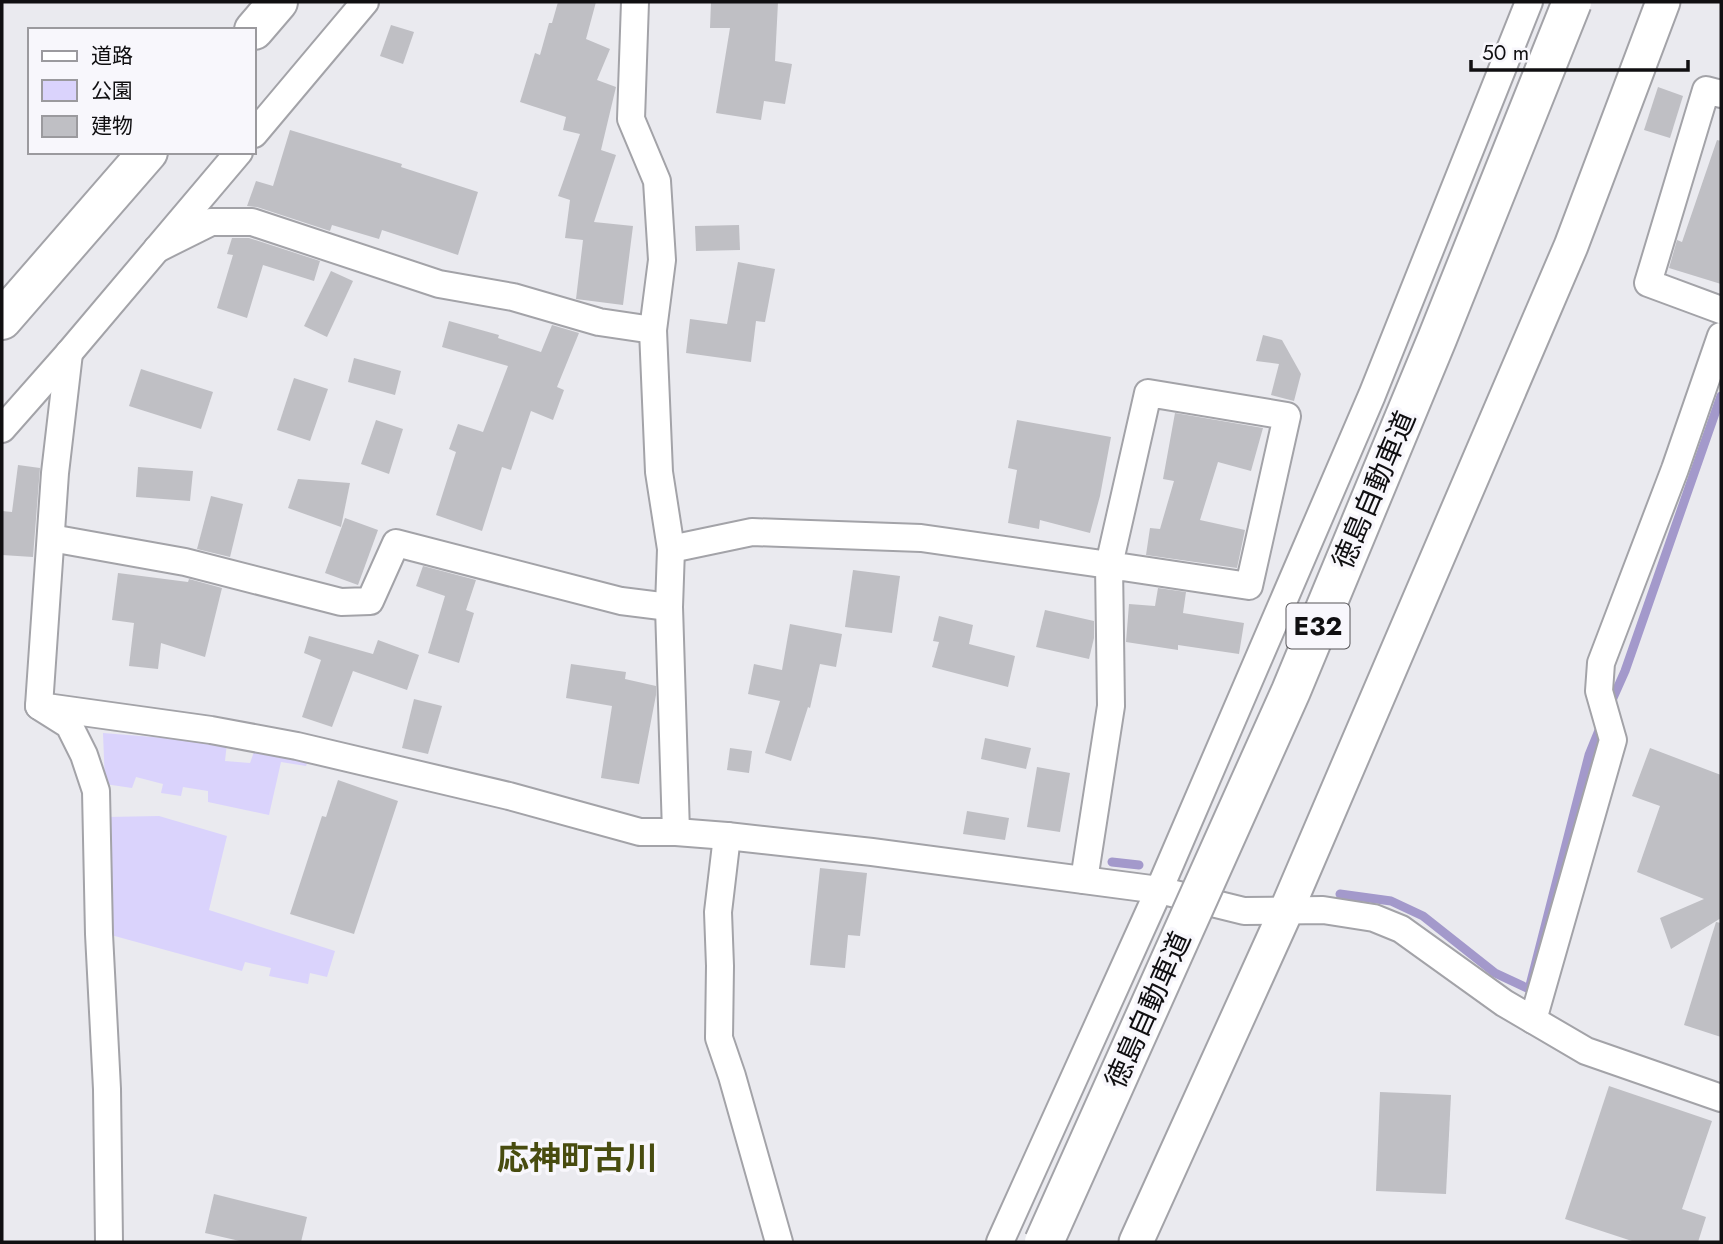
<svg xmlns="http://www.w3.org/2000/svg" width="1723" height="1244" viewBox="0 0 1723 1244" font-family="Jost,'Noto Sans JP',sans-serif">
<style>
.green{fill:#dad3fc}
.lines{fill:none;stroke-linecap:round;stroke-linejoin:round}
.stream{stroke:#a399cb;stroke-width:9}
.building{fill:#bfbfc4}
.minor-casing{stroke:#a3a3a8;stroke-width:30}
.tertiary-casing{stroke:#a3a3a8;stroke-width:37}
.secondary-casing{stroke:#a3a3a8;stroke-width:42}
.minor{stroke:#fff;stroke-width:26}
.tertiary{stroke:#fff;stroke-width:33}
.secondary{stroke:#fff;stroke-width:38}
.motorway-bridge-casing{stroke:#a3a3a8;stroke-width:42;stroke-linecap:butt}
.motorway-bridge{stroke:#fff;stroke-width:38}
.labels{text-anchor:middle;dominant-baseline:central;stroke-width:7;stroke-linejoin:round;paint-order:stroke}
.shield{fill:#f8f7fc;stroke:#565558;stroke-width:2}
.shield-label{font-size:26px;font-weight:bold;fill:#100f11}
.street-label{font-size:28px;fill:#100f11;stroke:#f8f7fc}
.quarter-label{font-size:32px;font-weight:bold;fill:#484c0f;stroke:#f8f7fc}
</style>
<rect width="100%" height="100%" fill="#eaeaef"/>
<g class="green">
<polygon points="103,733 227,743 225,761 250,763 255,749 309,758 306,766 281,762 269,815 208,802 208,791 183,787 181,796 161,793 163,784 136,777 132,788 105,784"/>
<polygon points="159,816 227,836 209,910 335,951 327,977 310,973 308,984 269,976 271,968 245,962 242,971 111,935 107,817"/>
</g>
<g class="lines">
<g class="stream">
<polyline points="1609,707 1625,671 1721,396"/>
<polyline points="1112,862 1139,865"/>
<polyline points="1340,894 1391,901 1423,916 1495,973 1529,989 1589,755 1602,723"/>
</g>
</g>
<g class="building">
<polygon points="558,2 596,2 586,39 610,49 597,80 616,87 601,150 616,155 594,222 633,226 623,305 576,299 583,240 565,238 570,200 558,196 580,134 563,130 566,117 520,102 535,53 540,55 549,23 552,23"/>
<polygon points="711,2 778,2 775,61 792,64 785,104 764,101 761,120 716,113 730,28 710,28"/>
<polygon points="391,25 414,32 403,64 380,56"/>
<polygon points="1658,87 1683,96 1670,138 1644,130"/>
<polygon points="290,130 402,164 401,167 478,192 458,255 382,230 379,239 332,225 330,231 257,207 247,206 256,181 273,186"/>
<polygon points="1717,140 1721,141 1721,284 1669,268 1677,240 1682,242"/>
<polygon points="739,225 740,250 696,251 695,226"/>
<polygon points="232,238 249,238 320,261 314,281 263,265 247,318 217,308 233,255 227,254"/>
<polygon points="738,262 775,269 765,322 756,321 751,362 686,353 690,319 727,324"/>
<polygon points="331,271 353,281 327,337 304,326"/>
<polygon points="449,321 499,335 498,338 541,352 552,325 579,333 557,387 564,390 553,420 531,411 511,470 502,467 482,531 436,515 456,452 449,449 458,424 483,432 508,366 442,347"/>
<polygon points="1263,335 1282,340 1301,374 1294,401 1271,395 1279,364 1256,361"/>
<polygon points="354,358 401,371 395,395 348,382"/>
<polygon points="141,369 213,392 201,429 129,406"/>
<polygon points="294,378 328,389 310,441 277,430"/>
<polygon points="1175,413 1263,428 1251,471 1218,462 1200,520 1245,530 1237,568 1146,555 1150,528 1160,529 1174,481 1163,479"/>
<polygon points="376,420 403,429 389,474 361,464"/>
<polygon points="1017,420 1111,437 1100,496 1090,533 1040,520 1039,529 1008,523 1017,470 1008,468"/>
<polygon points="18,465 40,468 33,557 2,555 2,511 12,512"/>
<polygon points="138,467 193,471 190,501 136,497"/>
<polygon points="298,479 350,483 341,527 288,508"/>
<polygon points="211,496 243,504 230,557 197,549"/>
<polygon points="345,518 378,530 358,585 325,573"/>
<polygon points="423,566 476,580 466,610 474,613 459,663 428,653 445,596 416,586"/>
<polygon points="853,570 900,576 892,633 845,627"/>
<polygon points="118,573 188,582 189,579 222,588 205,657 161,643 158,669 129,666 134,623 112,620"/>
<polygon points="1158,588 1186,592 1183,613 1244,623 1239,654 1178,645 1178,650 1126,642 1129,604 1155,606"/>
<polygon points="1045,610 1094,621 1094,638 1089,659 1036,647"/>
<polygon points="939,616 973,625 969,644 1015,656 1008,687 932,667 939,642 933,641"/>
<polygon points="790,624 842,634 836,667 820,664 810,708 808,707 791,761 765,753 780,701 748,694 754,664 782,670"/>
<polygon points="309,636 373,654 378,640 419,655 407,690 353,671 332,727 302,717 321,660 304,653"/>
<polygon points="571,664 626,672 625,679 656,686 656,695 639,784 601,778 612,706 566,698"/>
<polygon points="414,699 442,706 428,754 402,748"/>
<polygon points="985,738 1031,748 1026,769 981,759"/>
<polygon points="730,748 752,751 749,773 727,770"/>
<polygon points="1650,748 1721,775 1721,918 1671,949 1660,918 1704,899 1637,872 1660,806 1632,796"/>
<polygon points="1037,767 1070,773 1060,832 1027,827"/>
<polygon points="338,780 398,801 354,934 290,914 322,816 326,817"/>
<polygon points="967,811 1009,818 1005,840 963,834"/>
<polygon points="820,868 867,873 860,936 848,935 845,968 810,965"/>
<polygon points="1716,922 1721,923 1721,1037 1684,1025"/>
<polygon points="1609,1086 1712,1121 1682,1209 1706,1217 1698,1242 1635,1242 1565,1219"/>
<polygon points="1380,1092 1451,1095 1446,1194 1376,1191"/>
<polygon points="214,1194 307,1217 301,1242 244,1242 205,1233"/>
</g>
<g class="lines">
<defs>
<g id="minor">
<polyline points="635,2 631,119 657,181 662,260 653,330 659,472 671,549 669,607 676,832"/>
<polyline points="1721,94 1706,90 1648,283 1721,310"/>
<polyline points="254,134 365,2"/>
<polyline points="157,249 211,222 252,222 439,284 513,297 599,322 653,330"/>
<polyline points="2,429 69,353 239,152"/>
<polyline points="51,538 185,562 341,602 370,601 396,543 621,601 669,607"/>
<polyline points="671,549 752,532 921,538 1109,565 1148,393 1287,416 1249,586 1109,565 1111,706 1084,880"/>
<polyline points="39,706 211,730 297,746 509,796 640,832 676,832 727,836 872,852 1159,890 1244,911 1323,910 1374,918 1401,929 1504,1003 1586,1051 1721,1098"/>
<polyline points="39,706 55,473 69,353"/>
<polyline points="42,708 69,725 84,755 96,791 99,934 107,1089 109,1242"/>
<polyline points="727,836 718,912 720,966 719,1038 732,1076 779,1242"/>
<polyline points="1533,1020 1613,740 1599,691 1601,663 1675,469 1721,336"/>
<polyline points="1000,1242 1159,890 1372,395 1529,2"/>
</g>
<polyline id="tertiary" points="1136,1242 1286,911 1571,246 1663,2"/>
<g id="secondary">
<polyline points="254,30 278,2"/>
<polyline points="2,320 148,152"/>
</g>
</defs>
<use href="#minor" class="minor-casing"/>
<use href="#tertiary" class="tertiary-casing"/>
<use href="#secondary" class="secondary-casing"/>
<use href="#minor" class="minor"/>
<use href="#tertiary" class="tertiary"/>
<use href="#secondary" class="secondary"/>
<defs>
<polyline id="motorway-bridge" points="1044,1242 1291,691 1437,339 1572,2"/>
</defs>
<use href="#motorway-bridge" class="motorway-bridge-casing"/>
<use href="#motorway-bridge" class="motorway-bridge"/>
</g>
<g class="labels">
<rect class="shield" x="1286.5" y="603.5" width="63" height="45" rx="5"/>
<g class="shield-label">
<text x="1318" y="626">E32</text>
</g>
<g class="street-label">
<text transform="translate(1374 490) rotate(-67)">徳島自動車道</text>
<text transform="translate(1148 1010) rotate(-66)">徳島自動車道</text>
</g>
<g class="quarter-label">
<text x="577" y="1158">応神町古川</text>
</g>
</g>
<rect width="1723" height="1244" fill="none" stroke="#100f11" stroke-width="7"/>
<rect x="28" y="28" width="228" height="126" fill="#f8f7fc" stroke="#9b9a9e" stroke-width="2"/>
<rect x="42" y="51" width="35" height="10" fill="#ffffff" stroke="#9b9a9e" stroke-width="2"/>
<text x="91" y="63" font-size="21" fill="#100f11">道路</text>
<rect x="42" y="80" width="35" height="21" fill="#dad3fc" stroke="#9b9a9e" stroke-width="2"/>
<text x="91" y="98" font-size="21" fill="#100f11">公園</text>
<rect x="42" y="116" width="35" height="21" fill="#bfbfc4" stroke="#9b9a9e" stroke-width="2"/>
<text x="91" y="133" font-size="21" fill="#100f11">建物</text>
<path d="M1471 60v10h217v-10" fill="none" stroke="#100f11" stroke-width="3.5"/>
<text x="1482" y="60" font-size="21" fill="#100f11" stroke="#f8f7fc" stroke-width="5" paint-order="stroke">50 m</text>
</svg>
